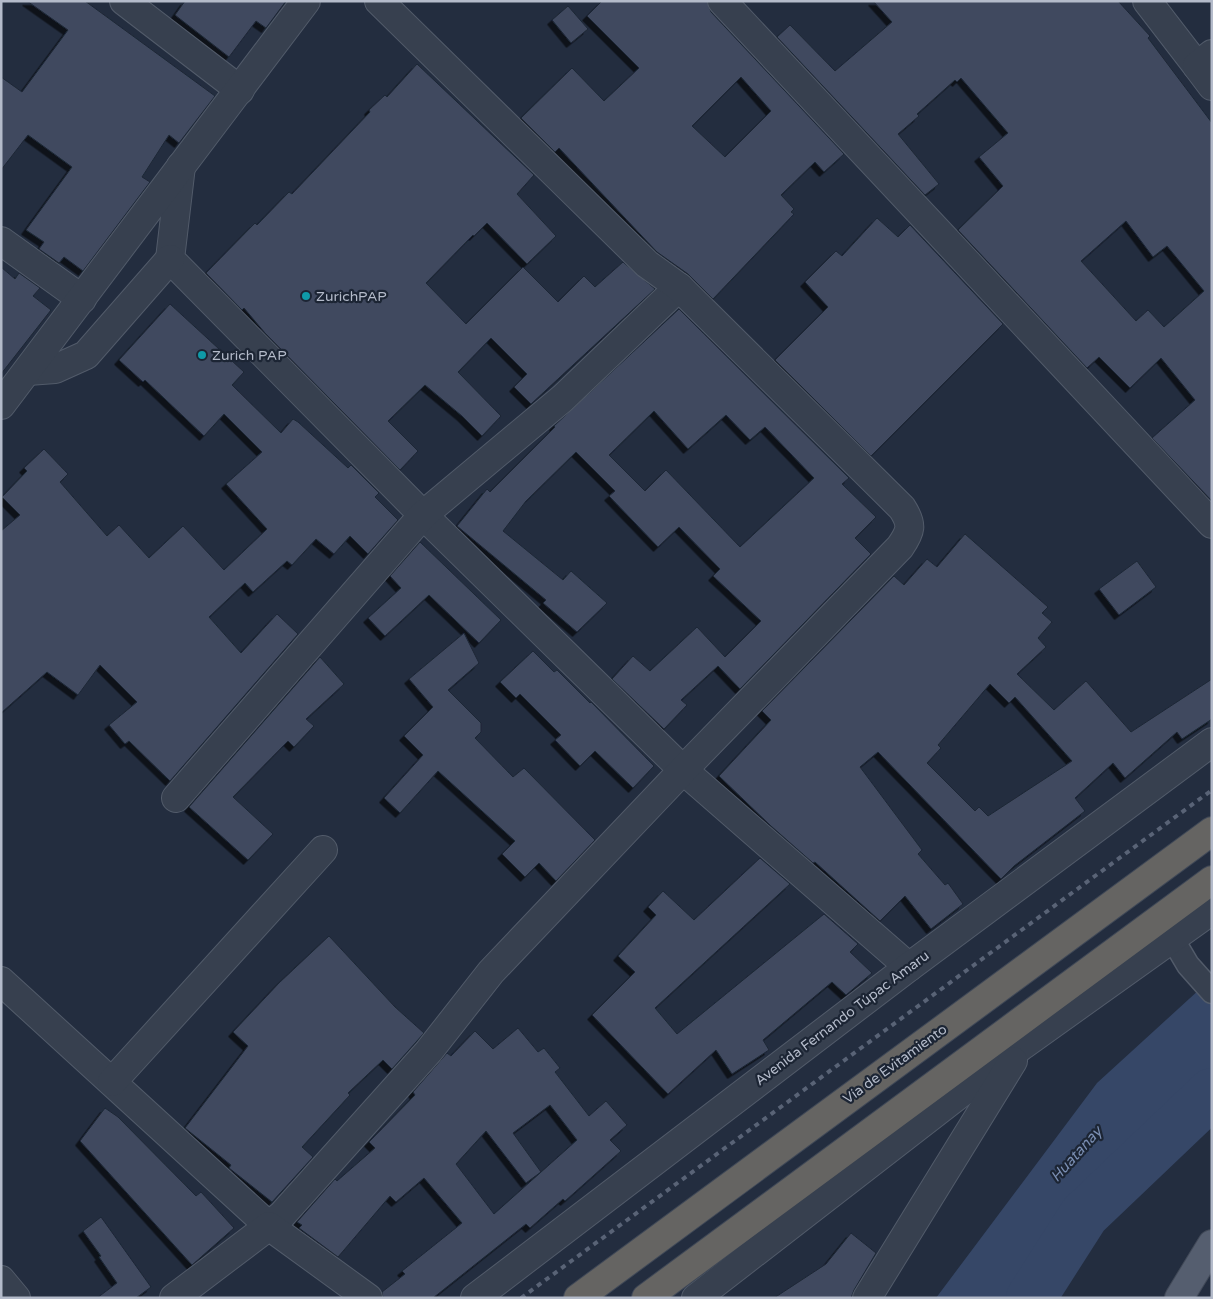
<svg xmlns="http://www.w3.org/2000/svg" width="1213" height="1299" viewBox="0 0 1213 1299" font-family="'Varela Round',sans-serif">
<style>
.water{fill:#364767}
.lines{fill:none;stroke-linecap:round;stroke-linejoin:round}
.river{stroke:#364767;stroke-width:50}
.building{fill:#3f4a5f;stroke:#1e2736;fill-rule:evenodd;filter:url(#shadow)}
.pedestrian-casing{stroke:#525b6a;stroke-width:25}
.minor-casing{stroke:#525b6a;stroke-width:30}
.primary-casing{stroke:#414958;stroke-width:30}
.trunk-casing{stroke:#3f4857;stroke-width:30}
.pedestrian{stroke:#37404f;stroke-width:22}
.minor{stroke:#37404f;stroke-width:28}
.primary{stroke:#555e6f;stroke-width:28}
.trunk{stroke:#656462;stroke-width:28}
.rail{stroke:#596376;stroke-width:4;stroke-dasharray:5 5;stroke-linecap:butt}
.culture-dot{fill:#0f9aa8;stroke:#1c2534;stroke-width:2}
.labels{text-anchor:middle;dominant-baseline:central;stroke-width:4.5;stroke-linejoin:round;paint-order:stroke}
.poi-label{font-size:14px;fill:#b4bbca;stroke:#1c2534;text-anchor:start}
.street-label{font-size:14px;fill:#b4bbca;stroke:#1c2534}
.water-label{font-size:15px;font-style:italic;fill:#7a8eb2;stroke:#1c2534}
</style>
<defs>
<filter id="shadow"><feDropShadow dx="-4.5" dy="4.5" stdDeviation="0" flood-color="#0009"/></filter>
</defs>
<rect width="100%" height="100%" fill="#232d3f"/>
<polygon class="water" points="1212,978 1212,1093 1084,1215 1031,1298 936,1298 1097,1083"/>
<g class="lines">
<polyline class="river" points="1031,1298 1084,1215 1212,1093"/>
</g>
<g class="building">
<polygon points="27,1 85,1 215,96 179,143 169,135 142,177 150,182 83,271 64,257 59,263 39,249 44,242 26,230 72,167 28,135 1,170 1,77 22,92 68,30"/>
<polygon points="185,1 286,1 266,28 256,21 229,57 175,15"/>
<path d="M602,1H707L711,12L844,154L824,172L815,162L781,195L794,209L791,212L794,214L713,299L688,274L657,252L559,148L555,152L521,118L572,68L604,101L639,68L587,16ZM741,77L771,111L725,157L692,126Z"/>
<path d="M873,1H1118L1150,36L1148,38L1212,123V501L1152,438L1195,400L1161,358L1130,388L1099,357L1087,368L958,230L1003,186L979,157L1008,133L961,78L957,82L955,80L917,114L919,116L898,134L939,184L925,195L777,37L790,25L835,71L892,22ZM1126,221L1153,257L1167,246L1204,291L1164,327L1148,310L1136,321L1081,261Z"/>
<polygon points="568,6 588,29 571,43 552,20"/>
<polygon points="417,64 534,175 517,194 556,236 527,264 487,223 474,236 473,235 426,283 466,324 523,267 558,302 584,276 595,287 623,262 655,289 531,404 514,387 527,374 491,338 458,372 501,416 482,436 462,416 425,385 388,421 418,451 400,470 265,333 244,308 242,310 206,273 255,223 257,225 289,192 292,194 370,112 369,110 385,95 387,97"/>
<polygon points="877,218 898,237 910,225 1003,324 871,456 775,360 828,307 805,282 836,251 842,256"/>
<polygon points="1,267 15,279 19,273 40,288 33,296 51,310 1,374"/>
<polygon points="170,304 244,372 232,385 281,433 293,419 298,422 348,468 351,465 379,493 375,497 398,520 368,554 350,536 334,554 316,539 292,565 287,561 253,592 245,583 209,617 241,653 277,614 298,634 170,781 129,741 125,744 109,725 137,702 100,665 78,695 47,672 1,713 1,531 20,515 2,497 27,471 24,468 44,449 68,474 60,482 107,536 119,525 149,558 183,526 224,570 267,529 226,484 262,452 224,414 204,436 145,380 143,382 119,360"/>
<path d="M679,309L849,478L842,484L876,517L855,538L871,554L740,689L718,666L681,700L687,705L664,729L612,679L633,656L650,671L697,627L725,657L761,621L713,576L720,569L679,527L658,547L609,496L615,491L576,452L526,501L503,531L563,580L571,571L607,603L577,632L543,603L546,600L457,526L487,489L490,492L555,427L554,426ZM654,411L688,449L726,415L750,440L765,427L814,478L740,547L666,470L645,491L609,455Z"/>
<path d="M965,534L1048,607L1042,613L1052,622L1038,638L1046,647L1017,674L1054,710L1086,681L1131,732L1212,679V719L1182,739L1177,732L1125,778L1113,763L1075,798L1085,811L1014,866L1001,879L878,752L860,767L922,850L918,854L945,885L948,883L963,904L931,929L905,896L880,921L815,862L813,863L771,826L719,776L771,720L762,711L894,576L904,585L927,559L937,567ZM990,684L1009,703L1015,697L1072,761L988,816L979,807L975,811L927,763L941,748L938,745Z"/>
<polygon points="420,542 501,620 479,643 429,595 385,636 368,618 401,588 390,576"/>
<polygon points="1137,561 1156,587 1119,615 1099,589"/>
<polygon points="464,633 479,663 448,690 481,723 481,732 475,738 513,777 524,768 595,840 556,881 539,863 525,877 502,854 515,841 438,771 400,813 384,798 423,755 404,736 433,707 409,679"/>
<polygon points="533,651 554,672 557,670 590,703 591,702 654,766 633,788 595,751 580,766 555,740 561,735 520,694 516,698 500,682"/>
<polygon points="320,657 344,684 306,719 314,726 294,747 288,741 233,797 273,834 248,860 189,807"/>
<polygon points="760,858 790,884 655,1008 677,1034 824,914 858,944 850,952 872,973 846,995 832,982 763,1040 769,1050 732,1074 716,1050 668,1094 592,1015 635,972 618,956 656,915 648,907 663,891 694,920"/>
<polygon points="329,936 395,1007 424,1033 392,1069 383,1060 348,1093 350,1095 302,1147 313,1157 272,1202 229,1168 231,1165 185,1128 248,1046 233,1032 279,983"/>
<path d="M518,1028L538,1052L544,1048L560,1068L555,1072L589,1116L606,1101L627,1125L610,1140L621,1151L565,1201L563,1199L530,1228L526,1224L433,1298H383L382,1292L405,1274L402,1271L462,1223L424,1178L396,1202L390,1196L338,1257L299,1228L302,1225L297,1222L335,1179L337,1181L375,1148L369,1142L415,1095L413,1092L447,1053L451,1056L475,1031L493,1049ZM550,1105L577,1140L494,1214L456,1164L486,1131L526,1183L541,1172L513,1133Z"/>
<polygon points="105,1108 118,1117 196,1196 201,1192 234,1228 192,1265 80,1141"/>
<polygon points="101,1217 151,1287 136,1298 97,1298 117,1283 99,1257 101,1256 83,1231"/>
<polygon points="851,1233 876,1253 854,1290 851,1298 774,1298 826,1264"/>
</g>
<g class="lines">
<defs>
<polyline id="pedestrian" points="1172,938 1188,965 1212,992"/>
<g id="minor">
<polyline points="124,1 240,90"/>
<polyline points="722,1 1212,524"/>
<polyline points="1147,1 1197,66"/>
<polyline points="1212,54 1197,66 1212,86"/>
<polyline points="181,166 170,259 423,515 683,770 909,967"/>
<polyline points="1,241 82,299"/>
<polyline points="28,371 55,369 86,355 170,259"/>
<polyline points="1,405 306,1"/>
<polyline points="176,798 423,515 563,398 679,287"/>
<path d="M1,981L269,1226L282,1215L429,1051L491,972L683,770L900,547C911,531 913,525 902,508L679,287L647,264L379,1"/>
<polyline points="112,1082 323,850"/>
<polyline points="1,1280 16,1298"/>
<polyline points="174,1298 269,1226 368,1298"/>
<polyline points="475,1298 909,967 1212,742"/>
<polyline points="696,1298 1023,1045 1212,910"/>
<polyline points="867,1298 1013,1061"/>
</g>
<polyline id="primary" points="1179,1298 1212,1244"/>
<g id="trunk">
<polyline points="578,1298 1212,831"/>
<polyline points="646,1298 1212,880"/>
</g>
</defs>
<use href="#pedestrian" class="pedestrian-casing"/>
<use href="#minor" class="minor-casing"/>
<use href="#primary" class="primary-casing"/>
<use href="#trunk" class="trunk-casing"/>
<use href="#pedestrian" class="pedestrian"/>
<use href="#minor" class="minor"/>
<use href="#primary" class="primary"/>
<use href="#trunk" class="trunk"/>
<polyline class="rail" points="521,1298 1212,790"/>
</g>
<g class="culture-dot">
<circle cx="306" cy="296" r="5"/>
<circle cx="202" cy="355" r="5"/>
</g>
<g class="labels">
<g class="poi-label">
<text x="316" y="296">ZurichPAP</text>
<text x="212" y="355">Zurich PAP</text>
</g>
<g class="street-label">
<text transform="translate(842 1018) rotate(-37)">Avenida Fernando Túpac Amaru</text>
<text transform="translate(895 1064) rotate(-36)">Vía de Evitamiento</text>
</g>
<g class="water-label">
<text transform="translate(1076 1154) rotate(-48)">Huatanay</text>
</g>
</g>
<rect width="1213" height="1299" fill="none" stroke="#b4bbca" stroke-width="5"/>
</svg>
